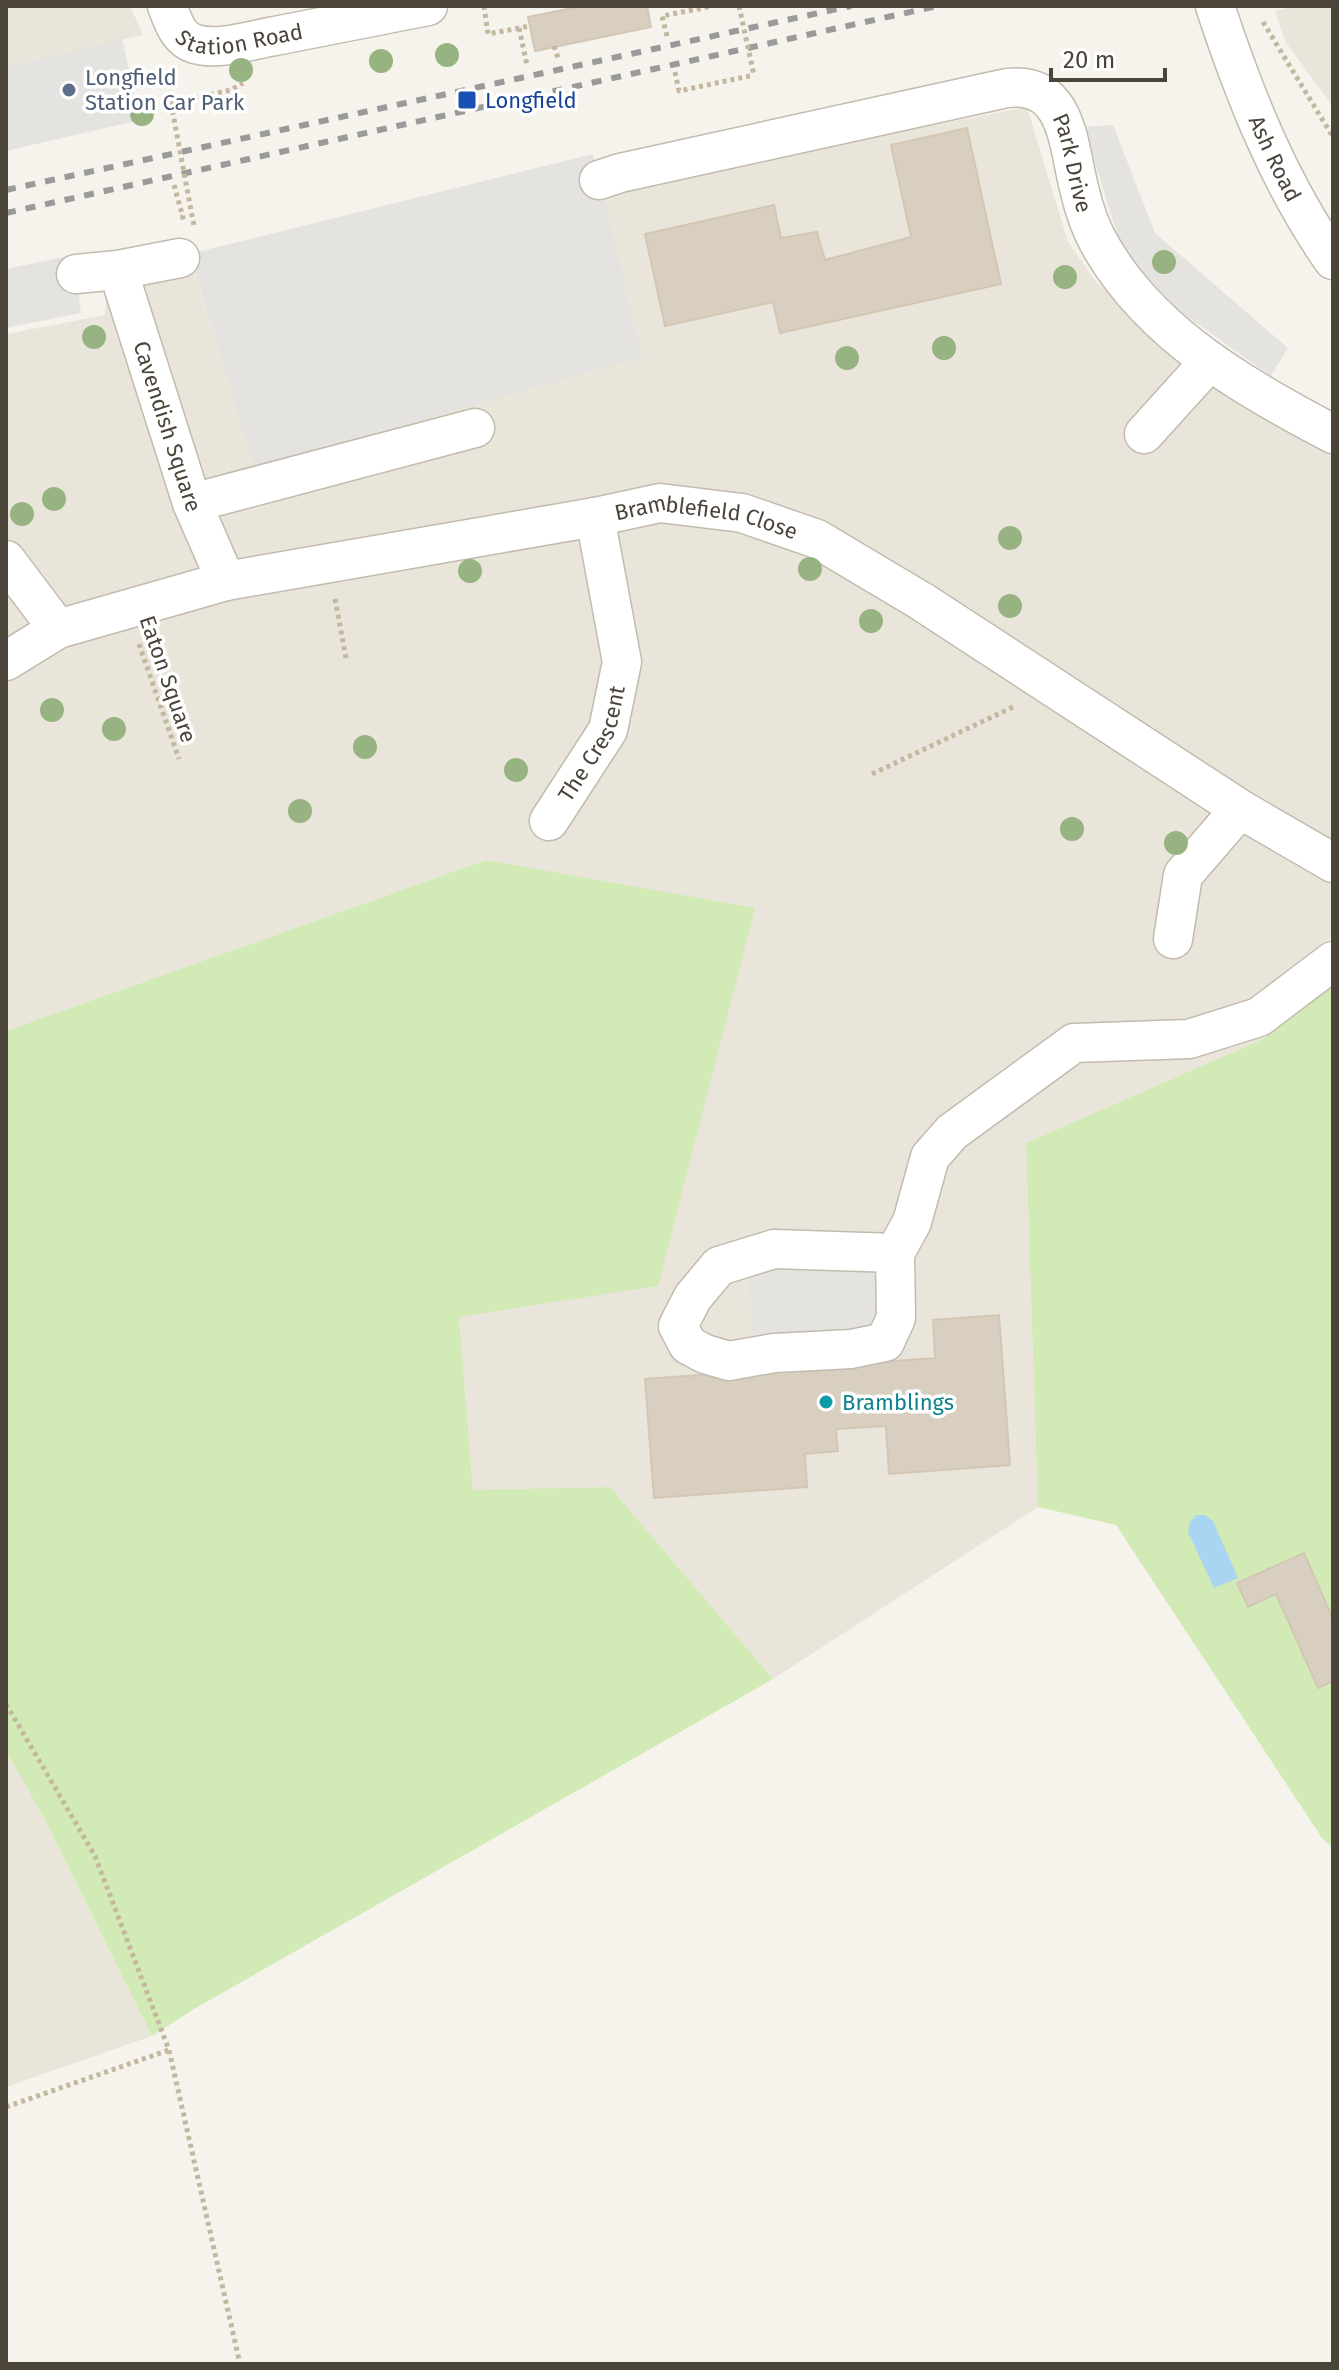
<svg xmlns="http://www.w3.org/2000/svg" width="1339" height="2370" viewBox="0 0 1339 2370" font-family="'Fira Sans',sans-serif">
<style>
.residential{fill:#eae5da}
.green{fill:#d2eab5}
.parking{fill:#e5e3e0}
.water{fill:#a9d4f2}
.building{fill:#d8cfc1;stroke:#d3c7b4;stroke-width:2}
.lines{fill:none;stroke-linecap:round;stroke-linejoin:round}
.minor-casing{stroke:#c2bbae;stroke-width:41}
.path{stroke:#c4b79f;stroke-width:5;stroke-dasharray:4 4;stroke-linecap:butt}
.minor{stroke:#fff;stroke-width:38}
.rail{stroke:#9a9a9a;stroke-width:6;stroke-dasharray:10 10;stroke-linecap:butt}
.path-bridge{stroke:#c4b79f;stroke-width:5;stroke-dasharray:4 4;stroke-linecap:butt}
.tree{fill:#97b381}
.service-dot{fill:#5c6f8a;stroke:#fff;stroke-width:3}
.transit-dot{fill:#1a4fb4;stroke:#fff;stroke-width:3}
.culture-dot{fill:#0f9aa8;stroke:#fff;stroke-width:3}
.labels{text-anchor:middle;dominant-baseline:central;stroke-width:7;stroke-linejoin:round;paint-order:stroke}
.street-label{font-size:22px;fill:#4b4439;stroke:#fff}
.service-label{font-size:22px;fill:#4e5e75;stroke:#fff;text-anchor:start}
.transit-label{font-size:22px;fill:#164399;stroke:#fff;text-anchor:start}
.culture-label{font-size:22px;fill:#0d838f;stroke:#fff;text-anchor:start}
</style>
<rect width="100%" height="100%" fill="#f6f3ec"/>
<g class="residential">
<polygon points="6,6 130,6 143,35 6,67"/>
<polygon points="1295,6 1333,6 1333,107 1285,41 1275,11"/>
<polygon points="1027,107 1068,242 1096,282 1231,398 1333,455 1333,935 1266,1007 1263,1039 1026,1143 1038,1507 773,1679 610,1487 473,1491 459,1316 658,1286 486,860 6,1031 6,334 105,315 106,285 191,263 255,467 601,190"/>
<polygon points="6,1751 46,1822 152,2036 6,2087"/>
</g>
<g class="green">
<polygon points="486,860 755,908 658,1286 459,1317 473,1490 610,1487 773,1679 194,2009 152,2036 46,1822 6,1751 6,1031"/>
<polygon points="1333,980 1333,1619 1304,1554 1276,1594 1333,1681 1333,1848 1322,1838 1116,1525 1038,1507 1026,1143 1263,1039"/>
</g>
<g class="parking">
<polygon points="122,39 140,120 6,151 6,67"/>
<polygon points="1113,125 1155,233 1288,348 1271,376 1178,310 1122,250 1084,127"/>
<polygon points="593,154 642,357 254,467 189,254"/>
<polygon points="68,256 76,274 81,313 6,328 6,269"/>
<polygon points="876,1259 912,1356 755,1367 747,1265"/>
</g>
<polygon class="water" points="1196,1515 1205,1515 1213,1521 1238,1578 1214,1588 1188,1532 1190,1522"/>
<g class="building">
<polygon points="582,6 647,6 651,27 535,51 528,17"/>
<polygon points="967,128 1001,284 780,333 773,302 665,326 645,234 774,205 781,238 817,232 825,260 911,237 891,145"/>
<polygon points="999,1315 1010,1465 889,1474 886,1426 836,1429 838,1451 805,1454 807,1487 654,1498 645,1379 935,1358 933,1320"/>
<polygon points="1304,1553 1333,1619 1333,1681 1318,1688 1276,1594 1248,1607 1237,1583"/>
</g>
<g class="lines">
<defs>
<g id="minor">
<path id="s1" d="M167,6C173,21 178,39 195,44C219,51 251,40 275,36C326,26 377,16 428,6"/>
<path id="s2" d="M1215,6C1244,94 1279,183 1333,260"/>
<path id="s3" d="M599,180L620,173L1007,88C1068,81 1068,145 1079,188C1084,210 1091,231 1103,250C1154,336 1247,389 1333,434"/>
<path id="s4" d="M118,270L192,503L226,581"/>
<polyline points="76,274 118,270 180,258"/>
<polyline points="1144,434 1210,361"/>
<polyline points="192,503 475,428"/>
<polyline points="6,560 58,629"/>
<path id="s5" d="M6,661L58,629L226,581L595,517L660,503L742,513L817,539L921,601L1240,809L1333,863"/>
<path id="s6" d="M549,821L608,730L622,662L595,517"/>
<polyline points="1173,939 1183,875 1240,809"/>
<polyline points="895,1253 896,1318 885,1342 851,1349 774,1353 729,1361 705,1354 688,1345 678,1326 693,1297 719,1266 774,1249 895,1253 912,1222 930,1157 952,1132 1074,1043 1189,1039 1259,1017 1333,961"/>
</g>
</defs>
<use href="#minor" class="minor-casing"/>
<g class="path">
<polyline points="484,6 488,34 530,26"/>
<polyline points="1263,22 1333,137"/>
<polyline points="519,28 527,65"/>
<polyline points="667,36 662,16 713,6"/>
<polyline points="554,46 558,58"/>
<polyline points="675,72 679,91 754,75"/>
<polyline points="171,103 231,90 243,83"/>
<polyline points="174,185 183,217 177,218"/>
<polyline points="335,599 346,658"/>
<polyline points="139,644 179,759"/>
<polyline points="872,774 1013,707"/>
<polyline points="6,1704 95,1856 169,2050 240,2364"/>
<polyline points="6,2107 169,2050"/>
</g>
<use href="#minor" class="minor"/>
<g class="rail">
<polyline points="6,190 851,6"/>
<polyline points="6,213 937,6"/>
</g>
<g class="path-bridge">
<polyline points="739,6 754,75"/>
<polyline points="171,103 194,226"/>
</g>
</g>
<g class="tree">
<circle cx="447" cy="55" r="12"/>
<circle cx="381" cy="61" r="12"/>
<circle cx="241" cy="70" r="12"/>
<circle cx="142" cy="114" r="12"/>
<circle cx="1164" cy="262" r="12"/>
<circle cx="1065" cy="277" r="12"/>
<circle cx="94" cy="337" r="12"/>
<circle cx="944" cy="348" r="12"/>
<circle cx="847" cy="358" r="12"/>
<circle cx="54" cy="499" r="12"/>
<circle cx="22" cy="514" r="12"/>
<circle cx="1010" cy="538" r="12"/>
<circle cx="810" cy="569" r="12"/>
<circle cx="470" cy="571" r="12"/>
<circle cx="1010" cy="606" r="12"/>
<circle cx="871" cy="621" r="12"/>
<circle cx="52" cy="710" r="12"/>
<circle cx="114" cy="729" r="12"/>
<circle cx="365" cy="747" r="12"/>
<circle cx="516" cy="770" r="12"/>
<circle cx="300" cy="811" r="12"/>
<circle cx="1072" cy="829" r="12"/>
<circle cx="1176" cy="843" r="12"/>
</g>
<circle class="service-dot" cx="69" cy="90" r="8"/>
<rect class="transit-dot" x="457" y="90" width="20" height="20" rx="4"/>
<circle class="culture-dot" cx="826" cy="1402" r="8"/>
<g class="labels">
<g class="street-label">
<text stroke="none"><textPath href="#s1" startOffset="94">Station Road</textPath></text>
<text stroke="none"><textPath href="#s2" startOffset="164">Ash Road</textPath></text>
<text stroke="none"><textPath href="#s3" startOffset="532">Park Drive</textPath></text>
<text stroke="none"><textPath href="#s4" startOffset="164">Cavendish Square</textPath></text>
<text stroke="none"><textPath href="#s5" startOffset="724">Bramblefield Close</textPath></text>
<text transform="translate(168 679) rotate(71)">Eaton Square</text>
<text stroke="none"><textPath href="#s6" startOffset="90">The Crescent</textPath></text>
</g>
<g class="service-label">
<text x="85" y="77">Longfield<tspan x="85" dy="25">Station Car Park</tspan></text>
</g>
<g class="transit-label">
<text x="485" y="100">Longfield</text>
</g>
<g class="culture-label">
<text x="842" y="1402">Bramblings</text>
</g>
</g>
<rect width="1339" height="2370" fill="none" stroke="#4b4439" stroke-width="16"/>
<path d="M1051 68v12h114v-12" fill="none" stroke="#4b4439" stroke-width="4"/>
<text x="1063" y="68" font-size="24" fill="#4b4439" stroke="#ffffff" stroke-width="6" paint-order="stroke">20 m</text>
</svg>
